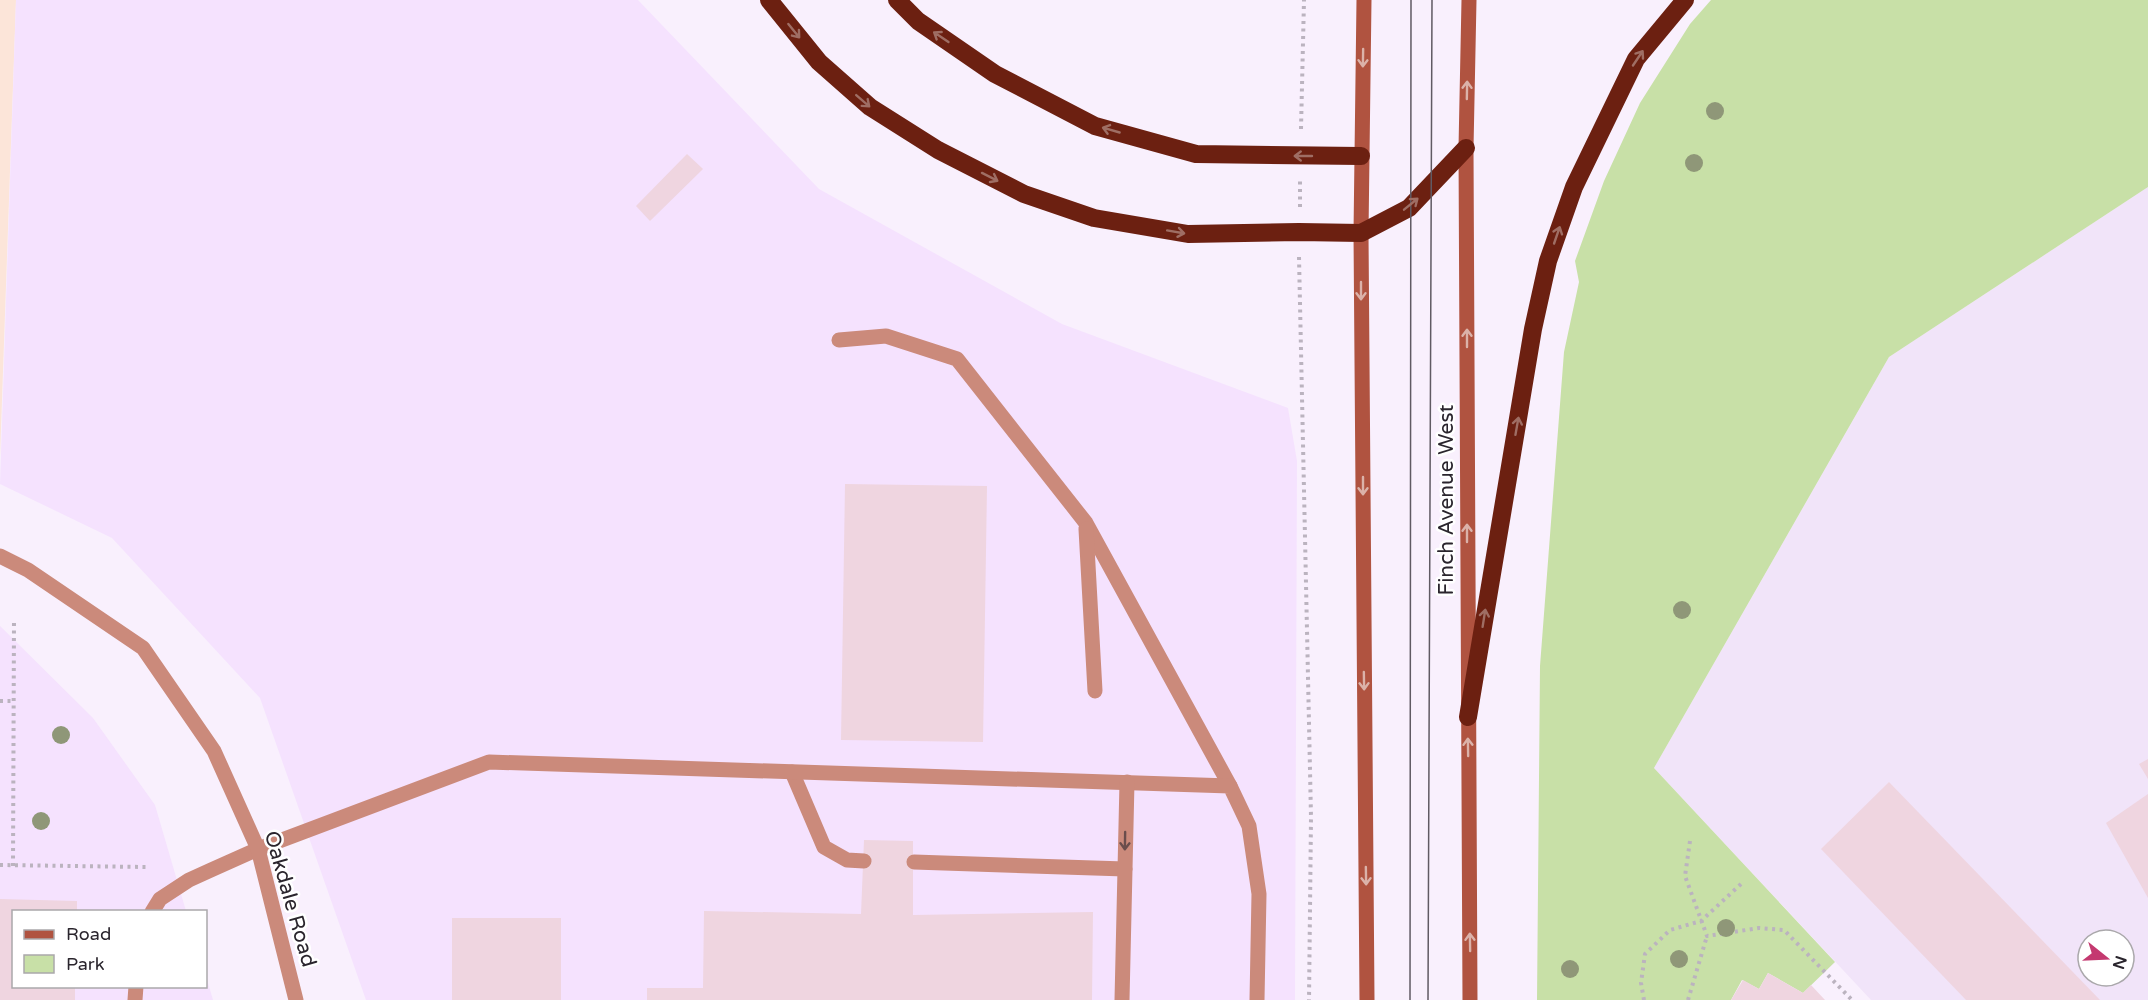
<svg xmlns="http://www.w3.org/2000/svg" width="2148" height="1000" viewBox="0 0 2148 1000" font-family="'Varela Round',sans-serif">
<style>
.commercial{fill:#f1e4f9;fill-rule:evenodd}
.industrial{fill:#fce5d9}
.built{fill:#f5e2fe}
.green{fill:#c8e0a7}
.building{fill:#efd5e0}
.lines{fill:none;stroke-linecap:round;stroke-linejoin:round}
.path{stroke:#bbb3bf;stroke-width:4;stroke-dasharray:3 4.5;stroke-linecap:butt}
.service{stroke:#cb8a7b;stroke-width:15}
.tertiary{stroke:#cb8a7b;stroke-width:15}
.secondary{stroke:#b05340;stroke-width:15}
.motorway{stroke:#6c2011;stroke-width:18}
.tram{stroke:#605a63;stroke-width:1.5}
.tree{fill:#8f9778}
.oneway{stroke:#9f6e64}
.oneway2{stroke:#dbb2a9}
.oneway3{stroke:#6a4d4c}
.labels{text-anchor:middle;dominant-baseline:central;stroke-width:5;stroke-linejoin:round;paint-order:stroke}
.street-label{font-size:21px;fill:#2a252d;stroke:#fff}
</style>
<rect width="100%" height="100%" fill="#f9f0fd"/>
<path class="commercial" d="M2148,187V1000H1871L1654,768L1889,357ZM2088,940H2124V976H2088Z"/>
<polygon class="industrial" points="0,0 16,0 0,457"/>
<g class="built">
<polygon points="16,0 638,0 819,189 1062,324 1288,408 1297,461 1295,1000 366,1000 260,698 112,538 0,484"/>
<polygon points="0,626 93,718 155,805 186,911 14,912 14,986 206,986 206,976 213,1000 0,1000"/>
</g>
<polygon class="green" points="1711,0 2148,0 2148,187 1889,357 1654,768 1835,962 1803,993 1768,973 1759,989 1742,980 1731,1000 1537,1000 1540,666 1564,352 1579,282 1575,261 1604,181 1640,103 1690,24"/>
<g class="building">
<polygon points="687,154 703,169 650,221 636,206"/>
<polygon points="845,484 987,486 983,742 841,740"/>
<polygon points="2148,759 2148,779 2139,764"/>
<polygon points="1889,782 2100,1000 1966,1000 1821,849"/>
<polygon points="2148,794 2148,898 2106,823"/>
<polygon points="864,840 913,841 913,915 1093,912 1092,1000 647,1000 647,988 703,988 704,911 861,914"/>
<polygon points="0,899 77,901 77,912 14,912 14,986 75,986 75,1000 0,1000"/>
<rect x="452" y="918" width="109" height="82"/>
<polygon points="1768,973 1803,993 1811,985 1825,1000 1731,1000 1743,980 1759,989"/>
</g>
<g class="lines">
<g class="path">
<polyline points="1301,129 1304,0"/>
<polyline points="1300,207 1300,179"/>
<polyline points="1299,257 1311,817 1309,1000"/>
<polyline points="0,701 14,701"/>
<polyline points="1690,841 1685,876 1707,936 1759,928 1784,930 1852,1000"/>
<polyline points="0,865 146,867"/>
<polyline points="13,866 14,619"/>
<polyline points="1644,1000 1641,983 1645,954 1670,930 1701,921 1741,884"/>
<polyline points="1688,1000 1707,936"/>
</g>
<g class="service">
<polyline points="839,340 886,336 957,359 1086,523 1230,786"/>
<polyline points="1086,529 1095,691"/>
<polyline points="792,772 824,847 847,860 864,861"/>
<polyline points="914,862 1125,869"/>
<polyline points="152,912 160,899 189,880 211,870 258,849 489,762 1230,786 1249,826 1259,894 1257,1000"/>
<polyline points="135,1000 136,986"/>
<polyline points="1122,1000 1127,782"/>
</g>
<polyline class="tertiary" points="0,556 28,570 143,648 214,751 258,849 296,1000"/>
<g class="secondary">
<polyline points="1364,0 1361,233 1367,1000"/>
<polyline points="1469,0 1466,148 1470,1000"/>
</g>
<g class="motorway">
<polyline points="769,0 819,62 870,107 938,150 1024,194 1094,218 1188,234 1299,232 1361,233 1409,208 1466,148"/>
<polyline points="897,0 918,21 995,74 1095,126 1196,154 1361,156"/>
<polyline points="1468,717 1533,329 1548,261 1574,187 1636,59 1685,0"/>
</g>
<g class="tram">
<polyline points="1410,1000 1411,0"/>
<polyline points="1428,1000 1432,0"/>
</g>
</g>
<g class="tree">
<circle cx="1715" cy="111" r="9"/>
<circle cx="1694" cy="163" r="9"/>
<circle cx="1682" cy="610" r="9"/>
<circle cx="61" cy="735" r="9"/>
<circle cx="41" cy="821" r="9"/>
<circle cx="1726" cy="928" r="9"/>
<circle cx="1679" cy="959" r="9"/>
<circle cx="1570" cy="969" r="9"/>
</g>
<defs><path id="oneway-shaft" d="M-6 0H5M1.5-3L5.5 0L1.5 3" fill="none" stroke-width="1.6" stroke-linecap="round" stroke-linejoin="round" transform="scale(1.5)"/></defs>
<g class="oneway">
<use href="#oneway-shaft" transform="translate(794 31) rotate(51)"/>
<use href="#oneway-shaft" transform="translate(941 37) rotate(-146)"/>
<use href="#oneway-shaft" transform="translate(1638 58) rotate(-56)"/>
<use href="#oneway-shaft" transform="translate(863 101) rotate(41)"/>
<use href="#oneway-shaft" transform="translate(1111 130) rotate(-164)"/>
<use href="#oneway-shaft" transform="translate(1303 156) rotate(-180)"/>
<use href="#oneway-shaft" transform="translate(990 177) rotate(27)"/>
<use href="#oneway-shaft" transform="translate(1411 204) rotate(-39)"/>
<use href="#oneway-shaft" transform="translate(1176 232) rotate(10)"/>
<use href="#oneway-shaft" transform="translate(1557 235) rotate(-71)"/>
<use href="#oneway-shaft" transform="translate(1517 426) rotate(-80)"/>
<use href="#oneway-shaft" transform="translate(1484 618) rotate(-81)"/>
</g>
<g class="oneway2">
<use href="#oneway-shaft" transform="translate(1363 58) rotate(91)"/>
<use href="#oneway-shaft" transform="translate(1467 90) rotate(-89)"/>
<use href="#oneway-shaft" transform="translate(1361 291) rotate(90)"/>
<use href="#oneway-shaft" transform="translate(1467 338) rotate(-90)"/>
<use href="#oneway-shaft" transform="translate(1363 486) rotate(90)"/>
<use href="#oneway-shaft" transform="translate(1467 533) rotate(-90)"/>
<use href="#oneway-shaft" transform="translate(1364 681) rotate(89)"/>
<use href="#oneway-shaft" transform="translate(1468 747) rotate(-91)"/>
<use href="#oneway-shaft" transform="translate(1366 876) rotate(89)"/>
<use href="#oneway-shaft" transform="translate(1470 942) rotate(-91)"/>
</g>
<use class="oneway3" href="#oneway-shaft" transform="translate(1125 841) rotate(91)"/>
<g class="labels">
<g class="street-label">
<text transform="translate(1446 500) rotate(-90)">Finch Avenue West</text>
<text transform="translate(290 899) rotate(74)">Oakdale Road</text>
</g>
</g>
<rect x="12" y="910" width="195" height="78" fill="#ffffff" stroke="#aaa8ab" stroke-width="1.5"/>
<rect x="24" y="930" width="30" height="9" fill="#b05340" stroke="#aaa8ab" stroke-width="1.5"/>
<text x="66" y="940" font-size="18" fill="#2a252d">Road</text>
<rect x="24" y="955" width="30" height="18" fill="#c8e0a7" stroke="#aaa8ab" stroke-width="1.5"/>
<text x="66" y="970" font-size="18" fill="#2a252d">Park</text>
<g transform="translate(2106 958) rotate(108)"><circle r="28" fill="#ffffff" stroke="#aaa8ab" stroke-width="1.5"/>
<path d="M0-4.5L10 22L0 15L-10 22Z" fill="#c43970"/>
<text y="-9" font-size="16" font-weight="bold" text-anchor="middle" fill="#2a252d">N</text>
</g>
</svg>
